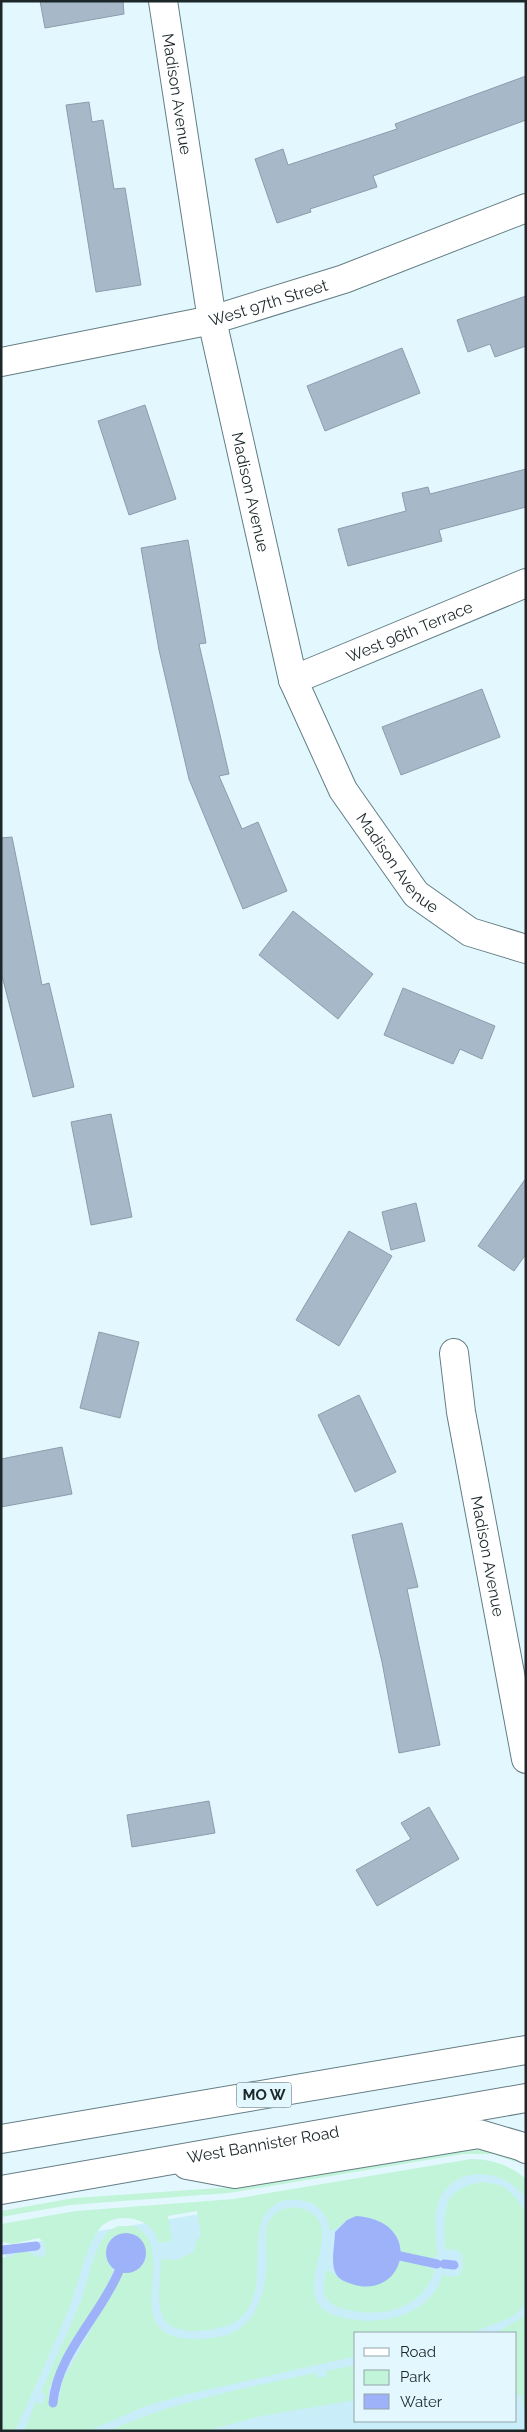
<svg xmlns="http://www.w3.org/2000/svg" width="527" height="2432" viewBox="0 0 527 2432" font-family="Raleway,sans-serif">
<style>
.built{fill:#c9eef9;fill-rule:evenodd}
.green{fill:#c1f4d9;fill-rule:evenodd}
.water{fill:#9eb2f9}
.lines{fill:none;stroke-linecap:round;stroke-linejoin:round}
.stream{stroke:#9eb2f9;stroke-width:9}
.building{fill:#a7b9c9;stroke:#8b9dac}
.minor-casing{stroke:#647d84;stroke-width:30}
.primary-casing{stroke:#647d84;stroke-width:30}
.minor{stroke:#fff;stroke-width:28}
.primary{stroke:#fff;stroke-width:28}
.labels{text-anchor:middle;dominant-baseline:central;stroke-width:5;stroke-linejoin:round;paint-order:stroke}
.shield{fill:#e2f8fe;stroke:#57666a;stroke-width:1}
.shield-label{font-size:15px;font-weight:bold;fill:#1c272a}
.street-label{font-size:16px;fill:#1c272a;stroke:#e2f8fe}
</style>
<rect width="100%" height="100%" fill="#e2f8fe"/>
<path class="built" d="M486,2172L513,2183L526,2194V2431H1L9,2277L4,2247L288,2199ZM356,2333H516V2421H356Z"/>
<g class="green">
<polygon points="472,2147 489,2147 519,2158 516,2162 493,2154 463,2154 229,2193 70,2205 1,2217 1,2211 74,2198 233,2187"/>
<path d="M471,2159C492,2159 510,2165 526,2179V2198C505,2169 455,2163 439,2201C432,2218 437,2238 437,2256L430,2259L401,2251C401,2227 368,2209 346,2221C340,2224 338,2230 330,2231C329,2221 325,2212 316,2206C308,2200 297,2199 287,2200C240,2209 270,2277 248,2309C245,2314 240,2319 235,2322C220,2331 174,2338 164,2319C155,2302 161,2278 161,2259L177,2260L194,2252L197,2238L201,2237L197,2211L168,2216L172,2241L158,2243C157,2233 150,2224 140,2221C127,2216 111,2217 101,2227C86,2243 78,2286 69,2308C52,2349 34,2390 15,2431H1V2257L9,2258C25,2247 26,2253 42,2258L46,2253L44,2242L39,2238L12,2244L4,2242L1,2244V2224L76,2211L234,2199Z"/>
<path d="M483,2182L503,2186L515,2197L526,2212V2305L512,2317L471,2333H356V2356L184,2395L143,2407L89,2431H24L36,2402L42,2404L46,2395L41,2392L82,2299L95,2254L103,2238L110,2230L118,2226H134C178,2248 127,2318 171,2335C186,2341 204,2339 219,2337C255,2330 265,2296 267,2264C267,2252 264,2238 267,2226C270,2211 290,2204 304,2209C346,2225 299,2278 319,2305C326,2314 339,2317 350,2319C386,2326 432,2313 443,2274L448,2277L460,2275L463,2267L462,2255L457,2250L445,2249C445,2214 438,2189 483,2182ZM147,2257L140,2268L123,2272L63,2380L59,2400L53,2403L48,2391L87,2318L105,2291L113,2270L108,2262Z"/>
<path d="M399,2261L417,2263L435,2270C422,2308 386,2318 349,2310C340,2308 331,2306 326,2297C322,2290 325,2278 326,2270C335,2273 337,2278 345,2281C367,2291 391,2285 399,2261Z"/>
<polygon points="526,2315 526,2418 521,2394 516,2395 516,2333 496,2333"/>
<path d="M356,2365V2400L261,2416L206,2431H108C174,2401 245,2388 316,2373L317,2378L327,2376L326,2371Z"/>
</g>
<g class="water">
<path d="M356,2216C427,2221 404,2302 352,2284C346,2282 339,2280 336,2274C330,2264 335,2244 335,2232L347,2220Z"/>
<circle cx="126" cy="2253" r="20"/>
</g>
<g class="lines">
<g class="stream">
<polyline points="3,2250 36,2246"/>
<polyline points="391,2254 437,2264"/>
<polyline points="444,2264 454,2265"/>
<path d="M53,2403C57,2354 101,2315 119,2271"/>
</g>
</g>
<g class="building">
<polygon points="40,1 123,1 124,14 45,28"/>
<polygon points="526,76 526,120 373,176 377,187 310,209 311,212 277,223 255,159 283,149 288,165 397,129 395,124"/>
<polygon points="89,102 92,122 103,120 114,189 125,188 141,285 96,292 66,105"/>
<polygon points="526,296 526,346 495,357 490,344 468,352 457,320"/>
<polygon points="402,348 420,393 325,431 307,386"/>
<polygon points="145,405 176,499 129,515 98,421"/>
<polygon points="526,469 526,507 439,530 442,541 348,566 338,529 406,511 402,493 428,487 430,494"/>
<polygon points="188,540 206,643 199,644 229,774 219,776 242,829 258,822 287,891 243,909 189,779 159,650 141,548"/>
<polygon points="482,689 500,737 401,775 382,727"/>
<polygon points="12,837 42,985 49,983 74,1087 33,1097 1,972 1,838"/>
<polygon points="293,911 373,974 338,1019 259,955"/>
<polygon points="403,988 495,1026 482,1059 460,1049 453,1064 384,1035"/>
<polygon points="111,1114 132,1217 91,1225 71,1122"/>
<polygon points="526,1178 526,1254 514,1271 478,1246"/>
<polygon points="416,1203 425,1241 391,1250 382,1212"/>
<polygon points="349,1231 392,1256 339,1346 296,1320"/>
<polygon points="99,1332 139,1342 120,1418 80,1408"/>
<polygon points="359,1395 396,1472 355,1492 318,1415"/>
<polygon points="62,1447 72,1494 1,1507 1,1459"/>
<polygon points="402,1523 418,1587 407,1589 440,1745 399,1753 382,1662 352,1535"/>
<polygon points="209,1801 215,1833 132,1847 127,1815"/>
<polygon points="429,1807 459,1859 377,1906 356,1870 411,1839 401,1823"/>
</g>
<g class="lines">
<defs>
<g id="minor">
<path id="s1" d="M163,1L212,320L293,680L343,790L416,894L470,932L526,949"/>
<path id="s2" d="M1,362L212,320L344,279L526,208"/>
<path id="s3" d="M293,680L526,583"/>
<path id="s4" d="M454,1353L461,1412L526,1759"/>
</g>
<g id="primary">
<polyline points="1,2139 526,2050"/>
<polyline points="187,2165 235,2174 479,2134 520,2146 526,2149"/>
<path id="s5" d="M1,2190L526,2098"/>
</g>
</defs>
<use href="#minor" class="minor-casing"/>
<use href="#primary" class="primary-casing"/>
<use href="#minor" class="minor"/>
<use href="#primary" class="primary"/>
</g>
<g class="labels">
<rect class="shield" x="236.5" y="2082.5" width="55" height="25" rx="4"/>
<g class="shield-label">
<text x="264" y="2095">MO W</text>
</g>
<g class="street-label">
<text stroke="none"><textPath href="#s1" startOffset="94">Madison Avenue</textPath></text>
<text stroke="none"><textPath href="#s2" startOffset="274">West 97th Street</textPath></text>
<text stroke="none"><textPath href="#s1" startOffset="499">Madison Avenue</textPath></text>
<text stroke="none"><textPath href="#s3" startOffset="126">West 96th Terrace</textPath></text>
<text stroke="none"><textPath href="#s1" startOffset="904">Madison Avenue</textPath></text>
<text stroke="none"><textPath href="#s4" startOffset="206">Madison Avenue</textPath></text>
<text stroke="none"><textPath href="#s5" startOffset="266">West Bannister Road</textPath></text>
</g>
</g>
<rect width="527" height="2432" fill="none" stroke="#1c272a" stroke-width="5"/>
<rect x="354" y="2332" width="162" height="90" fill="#e2f8fe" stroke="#93a4a9"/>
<rect x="364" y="2348" width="25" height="8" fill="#ffffff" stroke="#93a4a9"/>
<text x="400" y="2357" font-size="15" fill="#1c272a">Road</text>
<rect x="364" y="2370" width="25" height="15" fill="#c1f4d9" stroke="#93a4a9"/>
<text x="400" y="2382" font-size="15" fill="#1c272a">Park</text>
<rect x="364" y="2394" width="25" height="15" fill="#9eb2f9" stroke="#93a4a9"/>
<text x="400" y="2407" font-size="15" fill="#1c272a">Water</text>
</svg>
